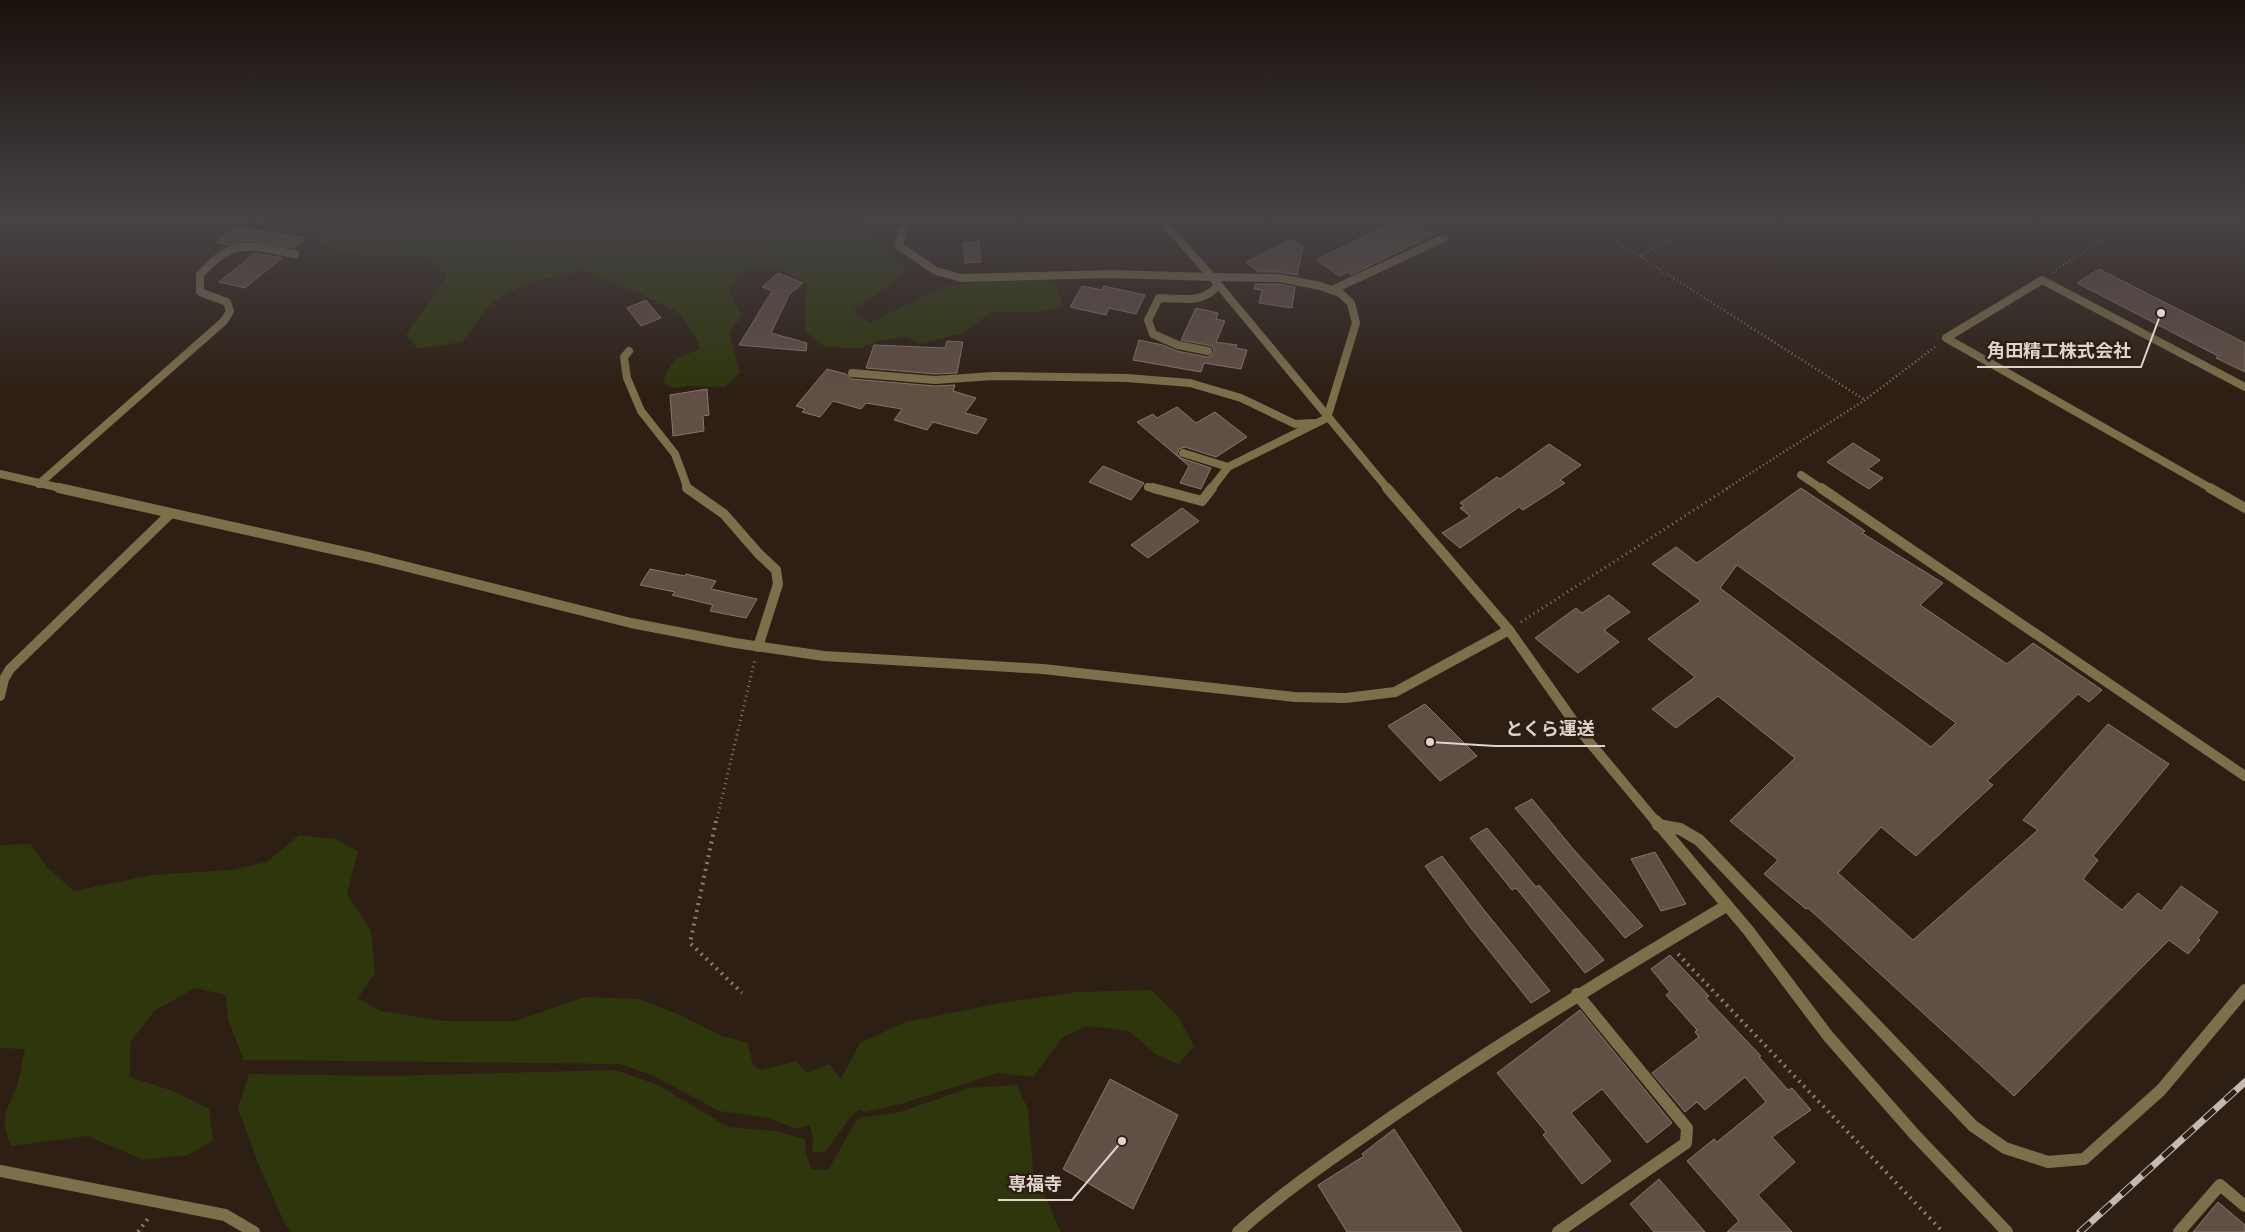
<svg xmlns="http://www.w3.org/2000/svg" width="2245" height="1232" viewBox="0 0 2245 1232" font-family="Spectral,'Noto Sans JP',serif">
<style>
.green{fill:#2e360c}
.building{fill:#614e45;stroke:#89756b;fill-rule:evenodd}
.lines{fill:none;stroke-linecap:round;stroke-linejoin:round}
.path-far2{stroke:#887c73;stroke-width:2.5;stroke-dasharray:1 3;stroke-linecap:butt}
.path-far1{stroke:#887c73;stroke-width:3;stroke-dasharray:1 4;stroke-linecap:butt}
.path{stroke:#887c73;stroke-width:4;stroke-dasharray:2 5;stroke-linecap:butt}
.service-far1{stroke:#7c6f4a;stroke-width:8}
.service{stroke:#7c6f4a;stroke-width:10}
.minor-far2{stroke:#7c6f4a;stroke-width:8}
.minor-far1{stroke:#7c6f4a;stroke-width:10}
.minor{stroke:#7c6f4a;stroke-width:12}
.tertiary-far2{stroke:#7c6f4a;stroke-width:8}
.tertiary-far1{stroke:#7c6f4a;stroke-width:10}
.tertiary{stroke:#7c6f4a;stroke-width:12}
.rail-casing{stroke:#c4b9b1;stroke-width:7}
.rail{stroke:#2d1f14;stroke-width:5;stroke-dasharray:14;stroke-linecap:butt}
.leader{fill:none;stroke:#ded4cd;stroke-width:2}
.callout-dot{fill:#ded4cd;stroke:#2d1f14;stroke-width:2}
.callout-label{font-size:18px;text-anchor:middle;font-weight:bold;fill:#ded4cd;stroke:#2d1f14;stroke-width:5;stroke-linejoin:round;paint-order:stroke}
</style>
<rect width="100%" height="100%" fill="#2d1f14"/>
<g class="green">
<path d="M862,218L856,230L880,238L894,257L904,263V273L894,282L854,308L860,318L870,323L905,305L948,286L1005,279L1036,278L1057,285L1063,307L1039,312H992L962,333L921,344L907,337L878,341L861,348L825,347L806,332L805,301L808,284C778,266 768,261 735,276L730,292L742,316L729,332L740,373L725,387L690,386L672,388L663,382C673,356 676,359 700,349L695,335L679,313L639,293L583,270L530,282L493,301L462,342L418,349L406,335L448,275L424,256L361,255L332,249L305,230L251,219Z"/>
<path d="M299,835L335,839L358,851L347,894L371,931L375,973L358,998L381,1011L444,1021H515L585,997L639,999L678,1014L722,1036L748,1043L753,1065L761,1070L796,1061L807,1073L829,1064L841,1079L860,1043L905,1022L1001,1003L1076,992L1151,990L1178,1016L1194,1046L1179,1064L1157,1055L1129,1031L1087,1026L1062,1038L1033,1077L998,1073L904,1103L866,1112L859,1110L851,1116L825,1152H812L813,1139L810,1125L797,1129L768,1118L719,1111L654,1076L621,1064L244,1060L228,1020L226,995L195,988L154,1011L130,1043V1077L176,1092L209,1109L213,1141L188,1155L143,1160L88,1136L11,1146C0,1116 4,1118 15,1091C20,1078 22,1062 25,1049L0,1048V845L30,844L47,867L74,891L152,875L230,870L267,862Z"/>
<polygon points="615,1070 658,1085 728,1127 775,1131 805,1139 806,1153 811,1169 828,1170 858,1118 900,1112 969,1088 1017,1085 1028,1109 1033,1171 1061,1232 292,1232 285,1224 260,1168 238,1108 249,1074 391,1076"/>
</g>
<g class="building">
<polygon points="1402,218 1408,218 1433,235 1351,275 1348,272 1340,276 1316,260"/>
<polygon points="238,226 259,231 305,238 293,248 254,241 242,241 228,245 217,242"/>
<polygon points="1291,239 1303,247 1297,275 1279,272 1258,272 1246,262"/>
<polygon points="979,241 981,262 965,263 963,243"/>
<polygon points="255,253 282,258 245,288 219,282"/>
<polygon points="2099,269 2245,343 2245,372 2216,358 2218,356 2077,283"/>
<polygon points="778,273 803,283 789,295 771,333 807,343 806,351 739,345 772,291 762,287"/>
<polygon points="1255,284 1278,284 1295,287 1292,308 1259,303 1262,290 1254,289"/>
<polygon points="1082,286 1102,290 1104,286 1145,295 1136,314 1109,308 1106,315 1070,307"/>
<polygon points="646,300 661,318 641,326 627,308"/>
<polygon points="1196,308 1218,313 1216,319 1225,321 1216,342 1237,345 1236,348 1247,350 1241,369 1204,363 1201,372 1133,360 1139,340 1163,345 1177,351 1207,357 1212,355 1214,350 1212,346 1181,340"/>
<polygon points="947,341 963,342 957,373 935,374 866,368 874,345 945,348"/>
<polygon points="827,369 846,374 852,379 935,386 955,385 953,391 976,398 965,413 987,419 977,434 933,422 927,430 894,420 902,409 866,403 861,409 833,401 820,417 802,412 805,409 796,406"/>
<polygon points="707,389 709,415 703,416 704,431 673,436 670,395"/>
<polygon points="1177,407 1196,423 1215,412 1247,437 1216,457 1185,447 1179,449 1177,454 1181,458 1211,468 1201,489 1180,483 1189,466 1137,422 1153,414 1157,418"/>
<polygon points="1853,443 1880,460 1868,469 1883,478 1869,489 1827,462"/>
<polygon points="1549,444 1581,465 1560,480 1565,483 1523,510 1519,507 1460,548 1442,533 1470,516 1460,508 1464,506 1460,503 1497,477 1500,479"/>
<polygon points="1103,466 1144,483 1131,500 1089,482"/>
<path d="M1801,488L1865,531L1862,533L1943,583L1920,605L2007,664L2033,643L2102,690L2089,702L2078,694L1987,781L1993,785L1916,856L1881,827L1838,873L1913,940L2038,830L2023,820L2108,724L2169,764L2093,856L2098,860L2083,879L2122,910L2138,893L2161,911L2181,886L2218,912L2198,938L2200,940L2188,954L2169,940L2014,1096L1808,908L1806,909L1764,874L1778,860L1730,821L1795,758L1718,696L1676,728L1652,709L1695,677L1648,639L1701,601L1652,564L1676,547L1697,563ZM1737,565L1956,723L1931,747L1720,588Z"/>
<polygon points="1182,508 1199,521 1148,558 1131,545"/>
<polygon points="650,569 685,576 686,574 716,581 711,589 757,599 746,618 710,611 713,605 672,595 675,592 640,585"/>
<polygon points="1609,595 1630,612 1604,630 1619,642 1578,673 1535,638 1576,608 1582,613"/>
<polygon points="1425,704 1477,756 1440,781 1388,726"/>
<polygon points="1532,799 1574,850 1643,926 1625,938 1515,808"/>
<polygon points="1487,828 1536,887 1539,885 1604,960 1585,973 1516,888 1512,890 1470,838"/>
<polygon points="1655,852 1686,904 1661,911 1631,859"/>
<polygon points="1442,856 1484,910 1550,991 1531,1003 1471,928 1425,866"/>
<polygon points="1670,955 1709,996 1706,998 1761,1056 1759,1057 1788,1090 1792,1088 1811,1110 1772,1137 1795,1162 1758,1195 1792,1232 1727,1232 1739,1221 1687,1161 1714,1139 1717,1142 1766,1102 1745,1077 1705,1110 1697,1102 1685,1112 1652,1073 1699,1037 1695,1032 1697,1030 1666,995 1670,992 1651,969"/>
<polygon points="1580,1010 1672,1123 1647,1143 1602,1089 1571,1113 1611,1161 1582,1184 1543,1135 1546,1132 1497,1073"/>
<polygon points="1110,1079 1178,1115 1133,1209 1063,1169"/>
<polygon points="1394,1129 1462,1232 1347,1232 1318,1185 1364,1156 1362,1154"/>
<polygon points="1659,1179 1705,1232 1654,1232 1630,1204"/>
<polygon points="2218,1202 2245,1225 2245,1232 2193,1232"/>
</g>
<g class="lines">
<g class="path-far2">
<polyline points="1579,218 1865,400"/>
<polyline points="1641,255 1710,218"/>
<polyline points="2053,272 2134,218"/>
<polyline points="1726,489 1865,400 1936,346"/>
</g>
<g class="path-far1">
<polyline points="1521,622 1728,488"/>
<polyline points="716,823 755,659"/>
</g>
<g class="path">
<polyline points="716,821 690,943 742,993"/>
<polyline points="1678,954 1943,1232"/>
<polyline points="138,1232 150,1216"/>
</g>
<g class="service-far1">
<polyline points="902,231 899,246 936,271 961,278 1111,274 1212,277"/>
<polyline points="1332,290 1444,238"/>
<polyline points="629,351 624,357 627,378 641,411 675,454 688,489"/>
<path d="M1208,351L1178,345L1153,334L1148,320L1159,298C1182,298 1202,305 1218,285"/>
<polyline points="852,373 935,380 993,376 1127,378 1190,383 1241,398 1295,424 1314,423"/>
<polyline points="1801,475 1822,489"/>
<path d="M39,484L224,321L230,311L227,302L200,292V275C234,236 249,246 295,254"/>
</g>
<g class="service">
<polyline points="687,488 724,514 758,553 776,570 778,584 758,647"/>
<polyline points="1821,488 2245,776"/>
<polyline points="0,696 4,679 10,669 169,515"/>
</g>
<g class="minor-far2">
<polyline points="1183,453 1228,467 1327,418 1356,323 1351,303 1340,293 1320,286 1279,278 1212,277"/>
<polyline points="1148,487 1158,489"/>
<polyline points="1211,489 1228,467"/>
<polyline points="2212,489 1946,338 2042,280 2245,387"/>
</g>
<g class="minor-far1">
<polyline points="1153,488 1202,501 1212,488"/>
<polyline points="2210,488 2245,508"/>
</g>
<g class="minor">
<polyline points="0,1171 225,1215 254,1232"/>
<path d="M1238,1232C1286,1189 1340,1153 1393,1116C1501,1042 1613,973 1726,906"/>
<polyline points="1558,1232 1686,1143 1687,1128 1577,994"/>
<polyline points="2179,1232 2220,1185 2245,1206"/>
</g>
<g class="tertiary-far2">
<polyline points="1160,218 1212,277 1388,489"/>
<polyline points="0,474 65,489"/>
</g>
<g class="tertiary-far1">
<polyline points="59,488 372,558 631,623 735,643 824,656 1043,669 1295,697 1346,698 1395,692 1509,630"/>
<polyline points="1387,488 1509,630 1581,732 1657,823"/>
</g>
<g class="tertiary">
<polyline points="1656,821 1748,930 1828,1036 1915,1135 2007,1232"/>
<polyline points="1658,825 1680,829 1699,840 1973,1126 2005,1148 2048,1162 2084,1159 2161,1090 2245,990"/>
</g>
<defs>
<polyline id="rail" points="2080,1232 2245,1082"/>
</defs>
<use href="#rail" class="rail-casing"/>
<use href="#rail" class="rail"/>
</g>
<linearGradient id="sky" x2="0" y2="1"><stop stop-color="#19110b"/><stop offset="0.56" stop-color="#464245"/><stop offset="1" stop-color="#464245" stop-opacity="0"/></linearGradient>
<rect width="2245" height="391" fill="url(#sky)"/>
<path class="leader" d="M2161 313L2141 367H1977M1430 742L1495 746H1605M1122 1141L1072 1200H998"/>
<g class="callout-dot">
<circle cx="2161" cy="313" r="5"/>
<circle cx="1430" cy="742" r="5"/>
<circle cx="1122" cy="1141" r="5"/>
</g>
<g class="callout-label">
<text x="2059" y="357">角田精工株式会社</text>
<text x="1550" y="735">とくら運送</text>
<text x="1035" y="1190">専福寺</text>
</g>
</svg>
